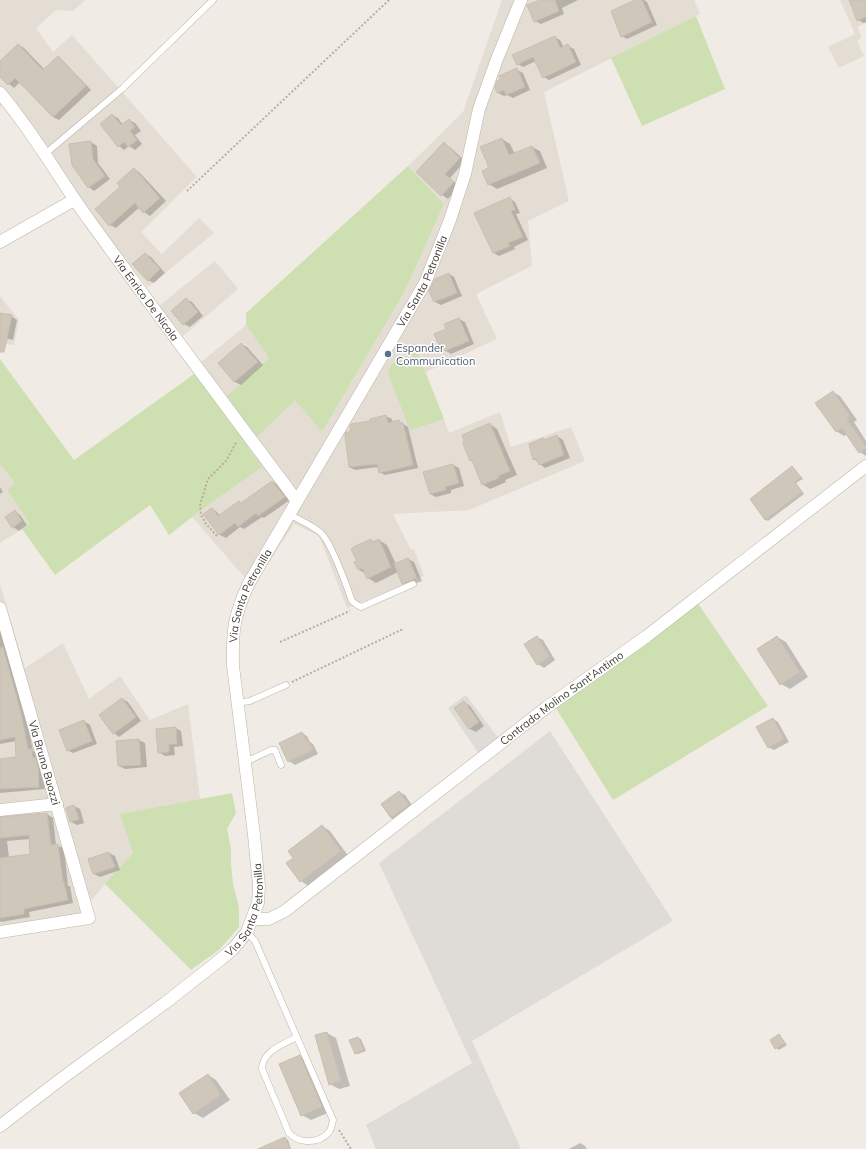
<svg xmlns="http://www.w3.org/2000/svg" width="866" height="1149" viewBox="0 0 866 1149" font-family="Mulish,sans-serif">
<style>
.residential{fill:#e3ddd3}
.industrial{fill:#dfdbd6}
.green{fill:#cee0b2}
.shadow{fill:#0003;fill-rule:evenodd}
.building{fill:#d0c7bb;stroke:#cabeb0}
.lines{fill:none;stroke-linecap:round;stroke-linejoin:round}
.lane-casing{stroke:#bab3a8;stroke-width:7}
.street-casing{stroke:#bab3a8;stroke-width:13}
.path{stroke:#baad9b;stroke-width:2;stroke-dasharray:2 2;stroke-linecap:butt}
.lane{stroke:#fff;stroke-width:6}
.street{stroke:#fff;stroke-width:12}
.service-dot{fill:#5c6f8a;stroke:#fff;stroke-width:1.5}
.labels{text-anchor:middle;dominant-baseline:central;stroke-width:3;stroke-linejoin:round;paint-order:stroke}
.street-label{font-size:11px;fill:#413c35;stroke:#fff}
.service-label{font-size:11px;fill:#4e5e75;stroke:#fff;text-anchor:start}
</style>
<rect width="100%" height="100%" fill="#f0ece5"/>
<g class="residential">
<polygon points="0,0 85,0 73,11 56,10 36,28 53,52 72,35 197,177 141,232 162,254 199,218 214,233 148,287 3,105 0,107"/>
<polygon points="502,0 694,0 700,14 544,92 569,201 528,221 532,266 476,294 497,339 426,372 449,433 500,412 511,447 571,427 585,461 469,510 393,514 411,550 414,549 424,576 347,608 319,536 294,524 253,587 192,517 262,467 248,446 295,399 322,432 405,291 444,204 408,166 463,112"/>
<polygon points="840,0 866,0 866,23 857,27 862,38 857,41 864,56 839,68 828,47 855,34"/>
<polygon points="215,261 238,289 183,336 159,306"/>
<polygon points="0,296 19,320 14,345 0,344"/>
<polygon points="246,325 269,358 227,396 200,363"/>
<polygon points="0,464 15,483 7,490 30,524 0,543"/>
<polygon points="0,584 25,668 63,643 89,699 120,676 150,720 188,704 200,799 121,814 133,853 79,914 0,931"/>
</g>
<g class="industrial">
<polygon points="466,695 499,739 479,754 448,708"/>
<polygon points="550,731 673,921 472,1041 521,1149 376,1149 366,1125 472,1063 379,863"/>
</g>
<g class="green">
<polygon points="696,16 725,89 642,126 611,58"/>
<polygon points="408,166 444,204 405,291 322,432 295,400 256,438 227,396 269,358 246,325 246,313"/>
<polygon points="417,352 444,419 410,430 388,373 392,363"/>
<polygon points="0,359 74,460 197,372 262,467 192,517 169,535 150,505 55,575 22,529 30,524 7,490 15,483 0,464"/>
<polygon points="697,602 768,706 613,800 554,705"/>
<polygon points="232,793 236,813 227,829 231,848 231,864 233,884 239,907 239,927 220,949 191,970 105,884 133,853 120,814"/>
</g>
<g class="shadow">
<polygon points="542,0 578,0 562,8 564,14 541,24 535,21"/>
<polygon points="637,0 644,0 647,2 657,25 627,39 622,36"/>
<polygon points="850,0 866,0 866,22 864,23 858,20"/>
<polygon points="555,37 560,40 564,48 568,46 574,49 581,65 549,80 544,77 536,61 523,67 518,64"/>
<polygon points="19,45 24,48 45,70 58,58 63,61 91,90 59,120 53,117 20,82 14,88 9,84 0,75 0,63"/>
<polygon points="517,70 523,73 530,90 513,98 507,95 504,96 498,93 496,87"/>
<polygon points="112,115 118,118 123,125 129,120 135,123 141,131 135,135 142,144 135,150 129,146 124,150 119,146"/>
<polygon points="502,139 510,144 515,154 532,147 540,151 547,168 497,189 489,184"/>
<polygon points="91,142 97,146 98,163 110,179 94,191 89,187"/>
<polygon points="444,144 450,147 465,161 450,178 459,186 448,199 442,195 417,172"/>
<polygon points="134,169 139,172 166,201 150,216 144,212 140,207 116,228 110,225 121,187"/>
<polygon points="509,198 515,202 520,213 516,214 528,240 514,247 515,249 499,256 494,253"/>
<polygon points="145,254 151,257 165,273 154,283 148,280"/>
<polygon points="449,274 454,277 462,296 441,305 435,302 430,291"/>
<polygon points="186,299 192,302 203,316 190,327 184,324 173,311"/>
<polygon points="0,314 11,316 17,320 13,340 0,337"/>
<polygon points="459,319 465,322 474,344 451,354 446,351 444,347 440,345 436,334 448,329"/>
<polygon points="241,344 247,347 263,365 241,385 235,382 219,364"/>
<polygon points="833,392 840,396 857,420 854,422 866,441 866,456 860,452 847,434 844,436 836,431"/>
<polygon points="386,416 392,419 393,423 399,421 408,427 418,468 385,475 379,472 378,467 355,470 349,467 351,433"/>
<polygon points="490,424 497,429 517,475 505,480 506,482 490,489 482,484 474,461 471,460"/>
<polygon points="557,436 563,440 570,458 545,468 534,459 545,441"/>
<polygon points="453,465 459,468 464,486 451,490 451,493 436,497 430,494"/>
<polygon points="792,467 803,479 796,483 804,494 768,521 766,520 751,499"/>
<polygon points="273,482 278,485 290,500 264,518 262,517 244,529 240,527 226,538 220,535 205,514 212,509 217,512 220,516 239,502 242,503"/>
<polygon points="0,487 3,492 0,494"/>
<polygon points="15,511 20,515 27,525 19,531 13,527"/>
<polygon points="371,540 374,542 379,540 387,545 396,564 408,559 414,562 422,581 409,586 403,583 398,572 376,583 368,578 366,574 359,570 358,561"/>
<polygon points="0,617 26,717 33,751 37,753 37,760 41,762 43,770 45,789 0,793 0,760 17,758 16,741 0,744"/>
<polygon points="537,637 543,640 555,660 544,668 538,664"/>
<polygon points="777,637 786,642 808,677 790,689 781,684"/>
<polygon points="122,699 128,702 141,721 119,737 114,733"/>
<polygon points="464,702 470,706 484,726 476,732 470,729 456,708"/>
<polygon points="773,719 778,722 789,742 774,750 768,747"/>
<polygon points="84,721 90,725 97,744 73,753 67,750"/>
<polygon points="176,728 181,731 183,746 174,747 175,755 165,756 159,752"/>
<polygon points="302,733 307,736 310,742 313,744 318,754 295,765 289,761"/>
<polygon points="139,740 145,743 147,767 125,769 119,766 117,742"/>
<polygon points="399,792 405,795 414,808 397,821 391,818"/>
<polygon points="74,806 80,809 84,823 77,825 71,822 67,808"/>
<path d="M47,814L53,818L56,845L64,848L68,886H70L73,903L29,912L30,917L1,922L0,921V820ZM30,839L31,855L9,858L7,841Z"/>
<polygon points="322,826 330,831 349,857 310,887 301,881 295,858"/>
<polygon points="109,853 115,856 120,870 100,877 94,874"/>
<polygon points="327,1033 336,1038 350,1086 339,1089 330,1084"/>
<polygon points="779,1035 781,1037 787,1045 779,1050 776,1048 771,1040"/>
<polygon points="358,1038 361,1039 366,1051 358,1054 355,1053 351,1041"/>
<polygon points="300,1056 309,1062 330,1112 311,1120 302,1115"/>
<polygon points="208,1075 216,1080 230,1100 203,1118 194,1113"/>
<polygon points="285,1138 288,1140 291,1149 277,1149"/>
<polygon points="580,1143 585,1146 587,1149 569,1149"/>
</g>
<g class="building">
<polygon points="540,0 555,0 559,11 534,22 527,5"/>
<polygon points="635,0 642,0 652,22 621,37 611,11"/>
<polygon points="849,0 866,0 866,17 857,21"/>
<polygon points="555,36 560,48 568,44 576,62 543,78 533,57 517,65 512,55"/>
<polygon points="18,44 43,70 58,56 86,86 53,117 15,78 8,85 0,77 0,61"/>
<polygon points="517,68 525,87 506,95 504,90 497,93 495,87 497,81 501,79 499,76"/>
<polygon points="112,114 121,125 129,119 135,127 130,131 137,140 128,147 124,142 118,147 100,124"/>
<polygon points="502,138 509,155 532,146 540,163 488,185 482,171 488,168 488,165 480,147"/>
<polygon points="91,141 93,159 105,176 88,188 72,165 69,144"/>
<polygon points="444,142 460,158 445,174 454,182 441,196 416,172"/>
<polygon points="134,168 160,198 143,213 135,203 109,226 95,209 120,187 117,183"/>
<polygon points="510,197 515,210 511,211 523,237 508,243 510,246 493,253 474,213"/>
<polygon points="145,253 160,269 148,281 132,264"/>
<polygon points="449,273 457,293 434,302 429,291 435,279"/>
<polygon points="186,298 198,312 183,325 171,311"/>
<polygon points="0,313 12,315 4,352 0,352"/>
<polygon points="459,318 469,341 445,351 442,344 439,345 434,334 446,329 444,324"/>
<polygon points="241,343 258,362 234,382 218,363"/>
<polygon points="833,391 850,416 847,418 849,422 866,447 866,448 859,453 842,428 836,432 815,403"/>
<polygon points="386,415 388,423 399,420 400,423 403,423 413,465 379,473 377,464 349,467 345,435 346,432 350,432 350,426 351,424 370,421 370,419"/>
<polygon points="490,423 510,471 498,476 499,478 482,485 472,460 470,461 463,444 464,440 462,435"/>
<polygon points="557,435 564,455 539,465 536,458 533,460 529,444 543,438 544,440"/>
<polygon points="453,464 459,483 445,487 446,490 430,494 423,472"/>
<polygon points="792,466 801,477 795,482 802,492 765,520 750,499"/>
<polygon points="272,481 285,497 258,516 256,513 238,527 235,523 219,535 203,514 212,508 218,516 239,501 241,503"/>
<polygon points="15,510 22,521 12,528 5,517"/>
<polygon points="371,539 372,542 379,539 391,567 367,579 362,568 358,570 354,562 357,561 351,549 353,549 353,547"/>
<polygon points="408,558 417,578 402,584 394,564"/>
<polygon points="537,636 550,657 537,665 524,644"/>
<polygon points="777,636 800,672 780,685 757,649"/>
<polygon points="3,647 21,713 28,749 32,749 32,758 35,757 38,766 39,787 0,789 0,759 16,757 15,737 0,740 0,648"/>
<polygon points="122,698 136,717 113,734 99,715"/>
<polygon points="464,701 479,722 469,729 454,708"/>
<polygon points="773,718 784,739 768,748 756,727"/>
<polygon points="84,720 92,741 67,751 59,730"/>
<polygon points="176,727 177,744 169,744 169,752 158,753 156,729"/>
<polygon points="302,732 306,741 308,740 313,750 288,762 279,743"/>
<polygon points="139,739 141,765 118,766 116,741"/>
<polygon points="399,791 409,805 391,818 381,804"/>
<polygon points="74,805 79,819 70,822 66,808"/>
<polygon points="47,813 51,845 58,844 63,882 64,882 68,900 24,909 24,914 0,918 0,858 30,854 29,835 0,838 0,817"/>
<polygon points="322,825 341,851 300,882 286,863 293,858 288,851"/>
<polygon points="109,852 115,867 93,874 88,859"/>
<polygon points="327,1032 341,1081 329,1085 315,1035"/>
<polygon points="779,1034 785,1043 775,1049 770,1040"/>
<polygon points="358,1037 364,1050 355,1054 349,1040"/>
<polygon points="300,1055 322,1107 301,1116 279,1064"/>
<polygon points="208,1074 221,1095 193,1114 179,1093"/>
<polygon points="285,1137 290,1149 258,1149"/>
</g>
<g class="lines">
<defs>
<g id="lane">
<polyline points="45,154 123,88 213,0"/>
<path d="M289,514C299,520 312,525 321,533C332,544 346,584 352,601L357,605L361,607L413,584"/>
<polyline points="237,703 250,701 286,685"/>
<polyline points="244,760 252,759 271,750 275,750 281,765"/>
<path d="M247,932L255,941L333,1120C332,1124 332,1128 329,1132C319,1144 299,1144 289,1133L262,1069C262,1051 284,1044 297,1037"/>
</g>
<g id="street">
<path id="s1" d="M0,93C35,134 60,181 92,224C159,317 228,409 297,501"/>
<polyline points="0,242 74,200"/>
<path id="s2" d="M0,608L89,918L0,932"/>
<polyline points="0,810 57,804"/>
<path id="s3" d="M253,919H269L285,911L547,707L647,636L866,466"/>
<path id="s4" d="M0,1126L61,1079L165,1003L216,963L233,949L247,932L258,903L259,886L254,835L233,666C232,631 234,615 249,583L425,283L450,220L465,174L479,109L497,59L521,0"/>
</g>
</defs>
<use href="#lane" class="lane-casing"/>
<use href="#street" class="street-casing"/>
<g class="path">
<polyline points="187,191 389,0"/>
<polyline points="217,536 206,524 201,515 200,505 208,479 226,461 237,441"/>
<polyline points="280,642 350,611"/>
<polyline points="292,682 403,629"/>
<polyline points="339,1130 351,1149"/>
</g>
<use href="#lane" class="lane"/>
<use href="#street" class="street"/>
</g>
<circle class="service-dot" cx="388" cy="354" r="4"/>
<g class="labels">
<g class="street-label">
<text stroke="none"><textPath href="#s4" startOffset="1018">Via Santa Petronilla</textPath></text>
<text stroke="none"><textPath href="#s1" startOffset="252">Via Enrico De Nicola</textPath></text>
<text stroke="none"><textPath href="#s4" startOffset="658">Via Santa Petronilla</textPath></text>
<text stroke="none"><textPath href="#s3" startOffset="383">Contrada Molino Sant'Antimo</textPath></text>
<text stroke="none"><textPath href="#s2" startOffset="161">Via Bruno Buozzi</textPath></text>
<text stroke="none"><textPath href="#s4" startOffset="335">Via Santa Petronilla</textPath></text>
</g>
<g class="service-label">
<text x="396" y="348">Espander<tspan x="396" dy="13">Communication</tspan></text>
</g>
</g>
</svg>
